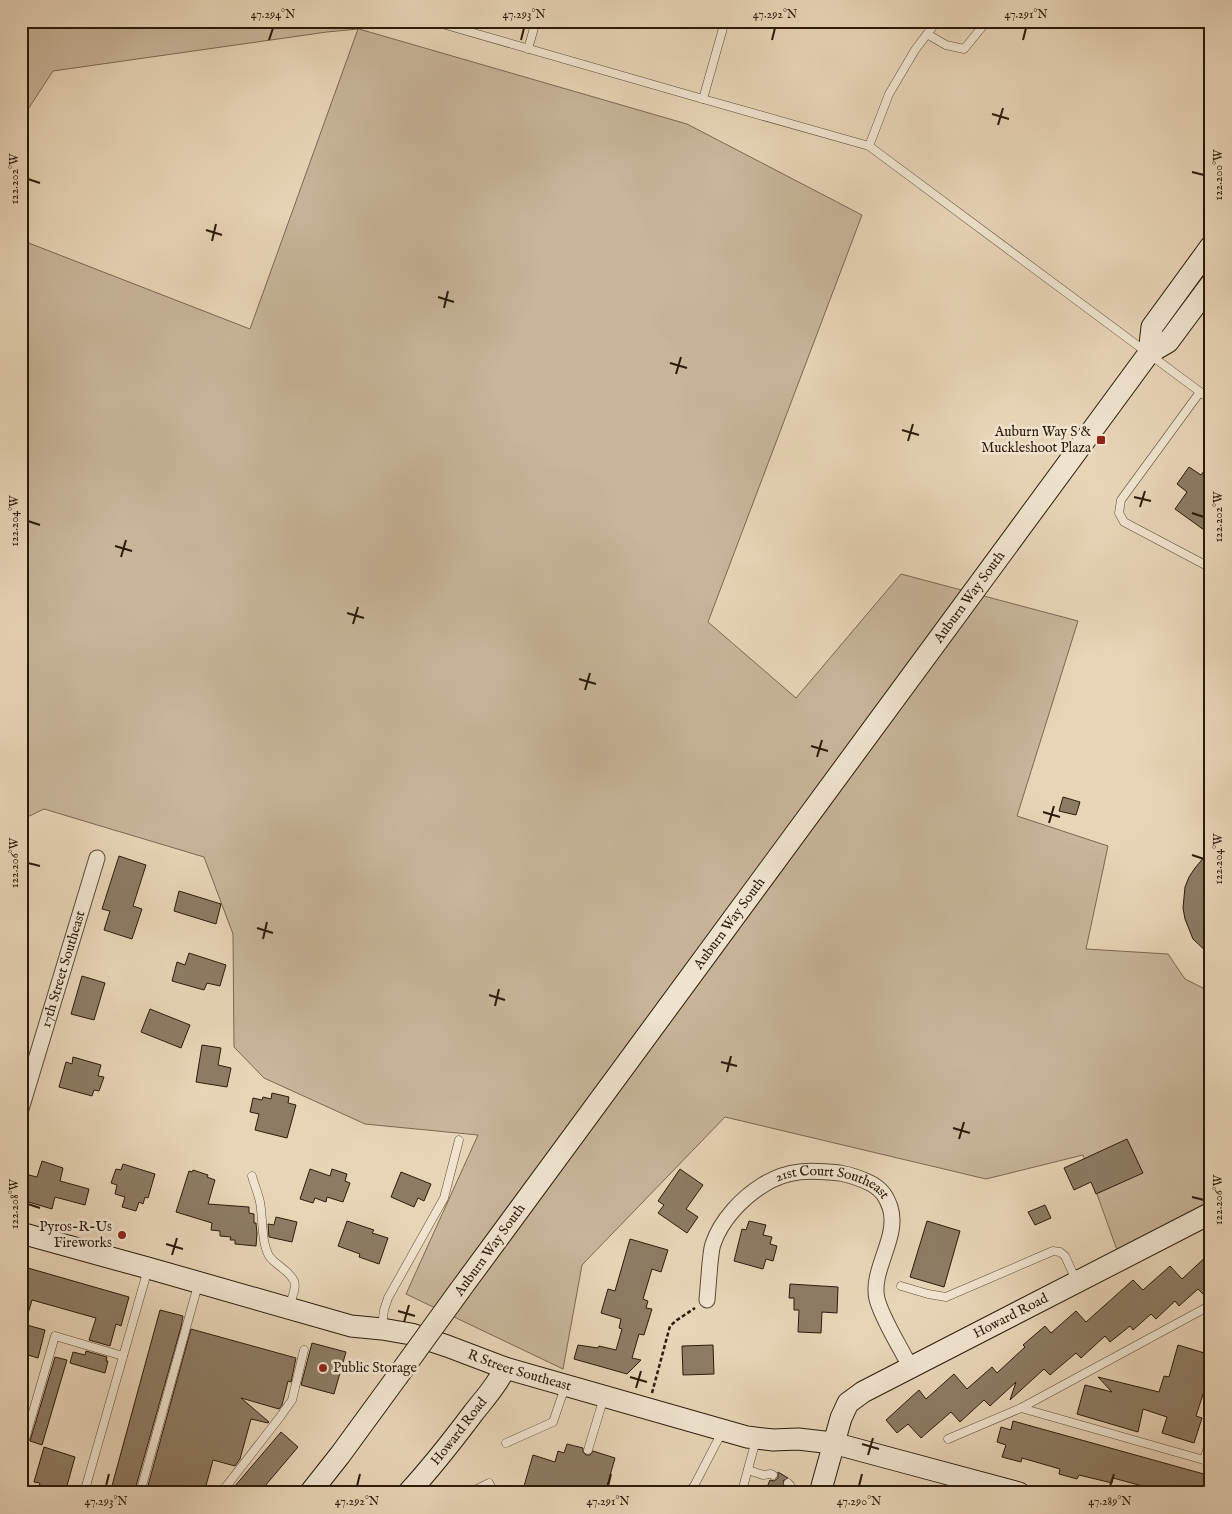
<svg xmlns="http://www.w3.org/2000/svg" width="1232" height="1514" viewBox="0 0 1232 1514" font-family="'IM FELL English',serif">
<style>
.green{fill:#c8b59a;stroke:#7a6852}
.building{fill:#8d7c64;stroke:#2b1b0a}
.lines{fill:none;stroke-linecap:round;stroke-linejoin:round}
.lane-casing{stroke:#5a4a35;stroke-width:9}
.street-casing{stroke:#5a4a35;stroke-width:17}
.secondary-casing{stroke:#2b1b0a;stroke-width:23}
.path{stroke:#2b1b0a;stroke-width:2.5;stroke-dasharray:4 2.5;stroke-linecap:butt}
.lane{stroke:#f0e4d0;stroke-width:8}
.street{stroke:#f0e4d0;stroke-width:15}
.secondary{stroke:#f0e4d0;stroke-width:21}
.secondary-bridge-casing{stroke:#2b1b0a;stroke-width:23;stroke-linecap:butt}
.secondary-bridge{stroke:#f0e4d0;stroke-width:21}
.ticks{fill:none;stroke:#2b1b0a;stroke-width:2}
.poi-dot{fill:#8f2418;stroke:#f0e4d0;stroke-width:2}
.labels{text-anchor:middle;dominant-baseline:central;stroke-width:5;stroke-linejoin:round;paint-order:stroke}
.poi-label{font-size:14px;fill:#2b1b0a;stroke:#f0e4d0;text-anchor:end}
.street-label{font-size:14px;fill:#2b1b0a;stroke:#f0e4d0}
.neatline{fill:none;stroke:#2b1b0a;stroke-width:2}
.ticks-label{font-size:12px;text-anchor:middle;fill:#2b1b0a}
</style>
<rect width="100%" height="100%" fill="#e8d5b7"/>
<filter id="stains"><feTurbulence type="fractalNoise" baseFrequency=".004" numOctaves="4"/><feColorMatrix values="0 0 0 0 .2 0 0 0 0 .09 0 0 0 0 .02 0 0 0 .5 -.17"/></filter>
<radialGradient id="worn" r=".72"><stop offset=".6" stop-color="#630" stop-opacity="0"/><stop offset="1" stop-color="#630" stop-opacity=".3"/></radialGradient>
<polygon class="green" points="21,21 360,21 359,29 687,124 862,215 708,622 796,698 901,574 1078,621 1017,816 1108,846 1086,949 1168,954 1185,979 1211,992 1211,1203 1117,1250 1083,1155 986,1179 725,1117 582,1265 563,1369 406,1294 478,1135 365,1124 264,1078 234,1047 233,934 204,857 44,809 21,820 21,240 250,329 358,29 327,32 53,71 21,120"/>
<g class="building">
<polygon points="1211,462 1211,535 1175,509 1187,492 1177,484 1189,467 1201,475"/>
<polygon points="1063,797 1080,802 1076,815 1059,811"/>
<polygon points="1211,849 1211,956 1193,939 1185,919 1183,908 1185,887 1189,877 1195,868"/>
<polygon points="119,856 146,865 133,906 142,909 132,939 104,930 110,911 102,909"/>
<polygon points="179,891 221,904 216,924 174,911"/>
<polygon points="189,953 226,965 220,986 207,983 204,990 172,981 177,962 185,965"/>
<polygon points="82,976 105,983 94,1020 71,1014"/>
<polygon points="150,1009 190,1025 181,1048 141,1032"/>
<polygon points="202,1045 221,1048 218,1065 231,1068 227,1087 196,1082"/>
<polygon points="73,1057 101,1065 98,1076 104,1077 99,1091 94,1090 92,1096 59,1087 66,1062 72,1064"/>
<polygon points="272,1093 289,1097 288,1103 296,1105 287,1138 255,1130 259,1114 250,1112 253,1098 262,1100 263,1097 271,1099"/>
<polygon points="1127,1139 1143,1173 1096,1194 1091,1182 1074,1190 1064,1168"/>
<polygon points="42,1161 63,1168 60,1181 89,1189 85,1205 55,1197 52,1209 22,1200 29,1175 37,1177"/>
<polygon points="123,1164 155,1174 148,1198 145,1197 143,1204 139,1202 136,1211 122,1207 125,1197 115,1194 117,1185 111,1183 116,1169 121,1170"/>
<polygon points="310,1169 330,1176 332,1169 347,1174 345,1181 350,1183 343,1202 327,1197 326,1202 315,1198 313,1203 300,1199"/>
<polygon points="680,1169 703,1185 686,1209 698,1217 687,1233 658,1213 664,1205 658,1201"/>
<polygon points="193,1170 208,1175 207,1177 215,1180 208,1204 249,1207 249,1213 254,1214 254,1223 256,1223 257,1234 256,1246 235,1244 235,1240 230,1240 231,1237 220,1236 220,1231 211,1230 212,1223 176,1212 189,1171 192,1172"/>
<polygon points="401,1172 431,1184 424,1201 418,1198 414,1207 391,1197"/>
<polygon points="1045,1205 1051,1218 1035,1225 1028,1212"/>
<polygon points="276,1217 297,1222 292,1242 269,1237 268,1224 274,1225"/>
<polygon points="347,1221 374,1230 372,1233 388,1238 379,1264 359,1257 360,1254 338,1246"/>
<polygon points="749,1221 766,1225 763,1235 772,1237 770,1244 777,1246 773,1261 766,1259 763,1269 734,1261 742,1229 746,1230"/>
<polygon points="927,1221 960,1231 944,1287 910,1277"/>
<polygon points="630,1239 668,1250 661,1272 652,1269 643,1299 648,1301 646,1308 652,1309 644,1335 639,1334 632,1358 641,1360 627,1374 574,1359 578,1345 598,1348 599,1346 616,1350 622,1329 619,1328 621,1319 601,1313 608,1289 615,1291"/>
<polygon points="1211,1252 1211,1289 1204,1295 1198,1289 1179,1306 1175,1301 1156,1319 1151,1314 1133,1330 1130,1326 1110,1342 1105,1336 1081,1358 1076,1353 1050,1375 1044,1369 1010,1400 1016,1382 990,1406 984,1400 960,1422 951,1412 921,1438 908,1424 897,1433 886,1420 919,1390 926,1399 954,1374 967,1389 992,1367 997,1373 1025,1347 1023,1345 1045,1326 1051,1333 1076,1311 1086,1322 1133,1280 1143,1290 1170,1266 1182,1279"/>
<polygon points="21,1266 129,1297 121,1326 116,1324 110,1346 89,1340 96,1318 32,1300 25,1324 23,1324 45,1330 38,1358 21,1353"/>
<polygon points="790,1284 838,1287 837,1313 822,1312 821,1333 798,1332 799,1310 794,1310 794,1298 789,1298"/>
<polygon points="160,1310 183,1316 181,1327 134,1493 110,1493"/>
<polygon points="191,1329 296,1358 291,1382 288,1381 282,1405 279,1409 241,1398 269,1422 268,1423 251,1419 240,1459 235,1466 213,1460 204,1493 146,1493"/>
<polygon points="312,1343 346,1352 334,1394 301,1385"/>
<polygon points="713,1345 714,1374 683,1375 682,1346"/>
<polygon points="1178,1345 1211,1355 1211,1383 1207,1382 1196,1416 1202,1418 1194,1443 1162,1433 1167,1417 1143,1409 1138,1432 1077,1414 1085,1385 1112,1392 1098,1377 1159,1392 1164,1376 1169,1377"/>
<polygon points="86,1351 107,1357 106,1361 108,1361 105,1373 70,1363 73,1352 85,1355"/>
<polygon points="55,1357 67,1360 42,1445 30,1441"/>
<polygon points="1013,1421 1211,1476 1211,1493 1156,1493 1157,1490 1113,1478 1112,1483 1079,1475 1077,1479 1059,1474 1060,1469 1022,1458 1021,1462 1002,1457 1006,1445 997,1442 1001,1427 1011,1430"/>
<polygon points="281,1432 298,1447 259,1493 229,1493"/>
<polygon points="567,1444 583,1448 583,1452 586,1455 590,1455 593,1451 615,1458 605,1493 597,1493 588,1490 587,1493 522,1493 533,1455 555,1462 558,1451 564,1453"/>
<polygon points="44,1447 75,1457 65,1493 37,1493 40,1483 34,1482"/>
<polygon points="778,1472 788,1478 783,1481 785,1489 783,1493 778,1493 767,1487 770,1480 774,1481 778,1478"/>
</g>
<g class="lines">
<defs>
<g id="lane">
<polyline points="432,21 703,99 725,21"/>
<polyline points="937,21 915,50 889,94 869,146 1211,400"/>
<polyline points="927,34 946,45 964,49 987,21"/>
<polyline points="528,49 536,21"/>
<polyline points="703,99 869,146"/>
<polyline points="1200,392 1121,500 1119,513 1124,522 1211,568"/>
<path d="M252,1176C254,1184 258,1193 260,1202C263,1218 261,1241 269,1256C275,1265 289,1270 294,1281C297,1287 291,1300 289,1307"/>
<polyline points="901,1286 928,1294 946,1297 1053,1251 1060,1252 1065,1256 1076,1280"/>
<polyline points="382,1327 384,1310 388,1298 444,1198 459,1140"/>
<polyline points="1021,1408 1211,1462"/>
<polyline points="948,1439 1021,1408 1211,1305"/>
<polyline points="506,1443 553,1422 565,1387"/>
<polyline points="588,1450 604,1397"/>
<polyline points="21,1453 55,1336 123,1356"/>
<polyline points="1204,1460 1211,1437"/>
<polyline points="748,1470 763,1475 771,1474 773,1475"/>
<polyline points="788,1483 790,1485 791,1490 794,1493"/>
<polyline points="84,1493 148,1269"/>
<polyline points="140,1493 198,1285"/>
<polyline points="221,1493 280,1417 292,1400 304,1350"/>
<polyline points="469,1493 489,1483 494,1493"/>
<polyline points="687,1493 694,1486 722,1432"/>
<polyline points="746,1493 742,1491 756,1440"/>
</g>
<g id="street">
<path id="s1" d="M21,1109L97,858"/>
<path id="s2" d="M707,1300C708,1288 709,1275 710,1263C711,1257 711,1250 713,1244C721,1220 742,1198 763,1185C788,1169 811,1170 840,1173C851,1175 862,1179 872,1184C882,1190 886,1196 890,1207C900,1237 870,1270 877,1299C882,1319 901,1348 910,1367"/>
</g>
<g id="secondary">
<polyline points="1149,353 1152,327 1211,246"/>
<path id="s3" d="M21,1233L148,1268L351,1326L382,1329L411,1334L447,1346L505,1368L747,1437L773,1440L798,1439L833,1443L1019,1493"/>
<path id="s4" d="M460,1290L1149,353L1168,342L1211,284"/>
<polyline points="310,1493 340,1455 397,1377"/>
<path id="s5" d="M408,1493C432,1467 453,1440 474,1412C485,1398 498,1384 505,1368"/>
<path id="s6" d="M820,1493L841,1418L848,1403L863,1392L1211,1213"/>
</g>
</defs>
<use href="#lane" class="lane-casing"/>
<use href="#street" class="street-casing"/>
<use href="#secondary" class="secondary-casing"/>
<polyline class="path" points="652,1393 670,1326 677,1320 695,1308"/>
<use href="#lane" class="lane"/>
<use href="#street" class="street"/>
<use href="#secondary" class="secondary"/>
<defs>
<polyline id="secondary-bridge" points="397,1377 460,1290"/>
</defs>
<use href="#secondary-bridge" class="secondary-bridge-casing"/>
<use href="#secondary-bridge" class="secondary-bridge"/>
</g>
<path class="ticks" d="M269,40L273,28M521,40L524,28M772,40L775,28M1023,40L1026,28M992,114L1009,119M998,125L1003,108M1192,172L1204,175M28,179L40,183M206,230L222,235M212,241L216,224M438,297L454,302M444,308L448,291M670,363L687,368M676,374L681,357M902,430L919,435M908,441L913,424M1134,497L1151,501M1140,507L1145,491M1192,513L1204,517M28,521L40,525M115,546L132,551M121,557L126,540M347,613L364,618M353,624L358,607M579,679L596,684M585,690L590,673M811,746L828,751M817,757L822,740M1043,812L1060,817M1049,823L1054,806M1192,855L1204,859M28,863L40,866M257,928L273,933M263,939L267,922M489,995L505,1000M495,1006L499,989M721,1062L737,1066M727,1072L731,1056M953,1128L970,1133M959,1139L964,1122M1192,1197L1204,1200M28,1204L40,1208M166,1244L183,1249M172,1255L177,1238M398,1311L415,1316M404,1322L409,1305M630,1377L647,1382M636,1388L641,1371M862,1444L879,1449M868,1455L873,1438M106,1486L109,1474M357,1486L360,1474M608,1486L611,1474M859,1486L862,1474M1110,1486L1114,1474"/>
<g class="poi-dot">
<rect x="1096" y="435" width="10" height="10" rx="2.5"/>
<circle cx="122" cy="1235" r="5"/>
<circle cx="323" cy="1368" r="5"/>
</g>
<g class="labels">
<g class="poi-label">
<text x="1091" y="432">Auburn Way S &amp;<tspan x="1091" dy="16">Muckleshoot Plaza</tspan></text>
<text x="112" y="1227">Pyros-R-Us<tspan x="112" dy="16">Fireworks</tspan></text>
<text x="333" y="1368" text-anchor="start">Public Storage</text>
</g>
<g class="street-label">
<text stroke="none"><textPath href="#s4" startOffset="860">Auburn Way South</textPath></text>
<text stroke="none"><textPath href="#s4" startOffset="455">Auburn Way South</textPath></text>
<text stroke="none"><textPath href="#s1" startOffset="146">17th Street Southeast</textPath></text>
<text stroke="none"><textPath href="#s2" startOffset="209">21st Court Southeast</textPath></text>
<text transform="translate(490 1250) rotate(-54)">Auburn Way South</text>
<text stroke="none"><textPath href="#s6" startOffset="279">Howard Road</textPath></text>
<text stroke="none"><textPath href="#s3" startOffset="518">R Street Southeast</textPath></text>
<text stroke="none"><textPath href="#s5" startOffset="80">Howard Road</textPath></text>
</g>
</g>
<rect width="1232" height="1514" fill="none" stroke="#e8d5b7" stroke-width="55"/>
<rect x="28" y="28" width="1176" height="1458" class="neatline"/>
<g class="ticks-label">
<text x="273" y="18">47.294°N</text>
<text x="524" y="18">47.293°N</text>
<text x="775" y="18">47.292°N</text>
<text x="1026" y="18">47.291°N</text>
<text transform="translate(1218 175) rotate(-90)" y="4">122.200°W</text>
<text transform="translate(14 179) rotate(-90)" y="4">122.202°W</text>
<text transform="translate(1218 517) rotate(-90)" y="4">122.202°W</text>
<text transform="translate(14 521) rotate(-90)" y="4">122.204°W</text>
<text transform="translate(1218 859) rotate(-90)" y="4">122.204°W</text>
<text transform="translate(14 863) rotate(-90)" y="4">122.206°W</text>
<text transform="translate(1218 1200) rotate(-90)" y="4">122.206°W</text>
<text transform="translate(14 1204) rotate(-90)" y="4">122.208°W</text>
<text x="106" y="1505">47.293°N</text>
<text x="357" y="1505">47.292°N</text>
<text x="608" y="1505">47.291°N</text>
<text x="859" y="1505">47.290°N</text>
<text x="1110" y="1505">47.289°N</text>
</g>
<rect width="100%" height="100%" filter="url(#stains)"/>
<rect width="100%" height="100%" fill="url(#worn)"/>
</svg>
